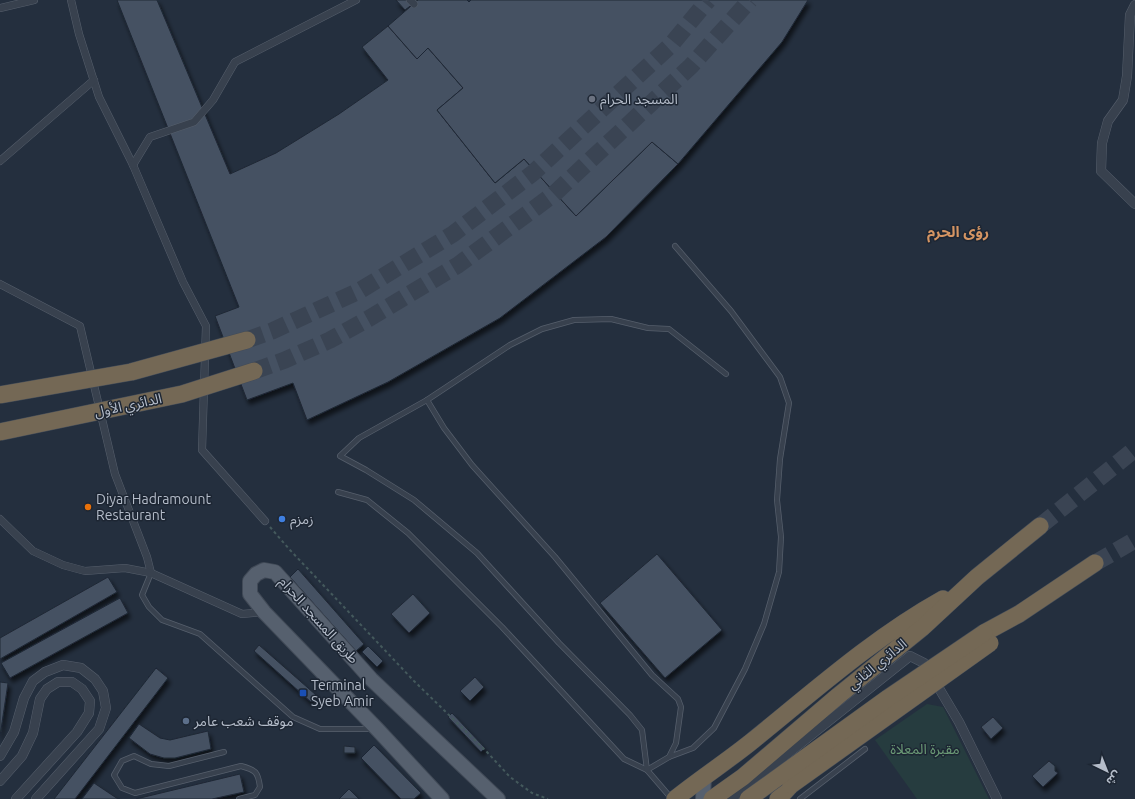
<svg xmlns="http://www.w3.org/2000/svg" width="1135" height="799" viewBox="0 0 1135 799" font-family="Ubuntu,'Noto Sans Arabic',sans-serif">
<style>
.green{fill:#263c3f}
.building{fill:#455162;stroke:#1f2835;filter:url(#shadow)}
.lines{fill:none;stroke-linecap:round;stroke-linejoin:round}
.motorway-tunnel{stroke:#3a4453;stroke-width:17;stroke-dasharray:17 8;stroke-linecap:butt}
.service-casing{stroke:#565f6c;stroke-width:6}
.pedestrian-casing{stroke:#565f6c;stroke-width:8}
.minor-casing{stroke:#565f6c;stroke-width:10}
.primary-casing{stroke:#414a57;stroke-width:16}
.motorway-casing{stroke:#434c59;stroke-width:18}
.path{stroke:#44595c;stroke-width:2;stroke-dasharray:3 3;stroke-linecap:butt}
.service{stroke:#38414e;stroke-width:4.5}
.pedestrian{stroke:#38414e;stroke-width:7}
.minor{stroke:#38414e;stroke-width:9}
.primary{stroke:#56606e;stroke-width:14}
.motorway{stroke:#746855;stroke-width:17}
.motorway-bridge-casing{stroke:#434c59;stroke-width:18;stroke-linecap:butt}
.motorway-bridge{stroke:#746855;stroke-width:17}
.worship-dot{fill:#6b7280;stroke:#1d2633;stroke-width:1.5}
.food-dot{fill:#e8710a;stroke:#1d2633;stroke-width:1.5}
.shop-dot{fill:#3f7fe0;stroke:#1d2633;stroke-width:1.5}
.transit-dot{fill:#1a4fb4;stroke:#1d2633;stroke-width:1.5}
.service-dot{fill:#5c6f8a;stroke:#1d2633;stroke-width:1.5}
.labels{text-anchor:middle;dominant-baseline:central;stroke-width:3;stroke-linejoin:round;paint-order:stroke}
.poi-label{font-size:14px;fill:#b4bcc9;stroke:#1d2633;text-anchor:start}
.street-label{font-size:14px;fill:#b4bcc9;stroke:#1d2633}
.park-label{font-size:14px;fill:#6b9a76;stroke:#1d2633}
.neighbourhood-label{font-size:15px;font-weight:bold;fill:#d59563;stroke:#1d2633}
</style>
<defs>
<filter id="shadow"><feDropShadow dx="2.5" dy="4.5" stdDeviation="2" flood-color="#0009"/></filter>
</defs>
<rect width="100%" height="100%" fill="#242f3e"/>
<polygon class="green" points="927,704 943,707 989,799 917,799 875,740"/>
<g class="building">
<polygon points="117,0 157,0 230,174 276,153 339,114 388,80 362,47 388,26 417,59 428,48 463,88 437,110 495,183 524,159 576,216 652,142 678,164 606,237 500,318 388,382 307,420 293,383 247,400 215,316 239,307"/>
<polygon points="396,0 418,0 405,10"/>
<polygon points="418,0 467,0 469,2 471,0 808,0 782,42 678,164 652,142 576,216 524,159 495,183 437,110 463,88 428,48 417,59 388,26"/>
<polygon points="657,554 722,630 665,678 600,603"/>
<polygon points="298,569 364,644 356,651 290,577"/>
<polygon points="108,577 117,592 0,659 0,638"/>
<polygon points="413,594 430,613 409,633 391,614"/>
<polygon points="120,598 128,613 10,678 1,663"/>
<polygon points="259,645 316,695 311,702 254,651"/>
<polygon points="368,646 383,661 377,667 362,652"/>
<polygon points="156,668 168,678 75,799 54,799"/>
<polygon points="475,677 484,687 470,701 460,691"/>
<polygon points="0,682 8,683 0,736"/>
<polygon points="452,713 485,748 481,752 448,717"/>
<polygon points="993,717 1003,728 991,739 981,727"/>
<polygon points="139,724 160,738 170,740 208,731 211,749 175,758 164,758 150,754 129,738"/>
<polygon points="374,745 421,793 414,799 401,799 361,758"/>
<polygon points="344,746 355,747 355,753 344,753"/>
<polygon points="1049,761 1055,766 1055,771 1058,773 1043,787 1032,776"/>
<polygon points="240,774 244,792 212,799 136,799"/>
<polygon points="94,783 118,799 120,799 82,799"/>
<polygon points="349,789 359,799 339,799"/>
</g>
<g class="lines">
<g class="motorway-tunnel">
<polyline points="247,340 272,331 359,291 453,234 533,173 671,45 708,0"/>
<polyline points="254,371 285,360 330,340 368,319 458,265 554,194 691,66 750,0"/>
<polyline points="1040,526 1135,449"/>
<polyline points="1095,563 1135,540"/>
</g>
<defs>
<g id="service">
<polyline points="338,492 367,500 408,533 502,627 624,759 647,770 669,757 676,743 681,707 678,699 652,675 555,557 472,465 444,428 427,400"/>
<polyline points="151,573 142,595 149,607 162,620 200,634 293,717 320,729 374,729"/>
<path d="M224,752L169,766L151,764L134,756L122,761L114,775L122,788L135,793L241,766C256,770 258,772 260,787L255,795L239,799"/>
<polyline points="669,757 693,748 714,728 745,669 764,624 779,572 781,537 777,500 780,459 789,403 780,377 731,311 675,246"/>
<polyline points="672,799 647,770 642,730 630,715 559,643 477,553 414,500 366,470 340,456 359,438 427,400 510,345 542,329 574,320 611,319 648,328 669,329 726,374"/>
<polyline points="800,799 865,749"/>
</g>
<g id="pedestrian">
<polyline points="71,0 79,34 99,97 133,165 183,282 206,326 202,450 265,521"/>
<polyline points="410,0 414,4"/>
<polyline points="0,8 34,0"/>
<polyline points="0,161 94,80"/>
<polyline points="133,165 150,137 194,122 213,100 235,62 356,0"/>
<polyline points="0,284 80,326 115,474 147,557 151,573"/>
<polyline points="0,519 33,551 63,565 85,571 125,568 151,573 242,614 264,612"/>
</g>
<g id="minor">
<polyline points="1135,5 1130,15 1127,76 1123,100 1108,121 1102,143 1101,171 1135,204"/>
<polyline points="0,756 14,732 24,698 33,681 45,672 63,665 81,668 95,679 103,691 106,708 99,729 36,799"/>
<polyline points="0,781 22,756 33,733 40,699 47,689 58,682 72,682 82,689 90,701 89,713 77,732 16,799"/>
<polyline points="731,799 910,656 924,663 959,722 997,799"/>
</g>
<g id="primary">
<polyline points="442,799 378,730 264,612 250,594 250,581 256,574 264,570 275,572 371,679 498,799"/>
<polyline points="703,799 704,776"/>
</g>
<g id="motorway">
<polyline points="984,633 1019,614 1095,563"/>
<path d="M675,799C700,779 726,762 751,742C813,692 873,638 943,599"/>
<polyline points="712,799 743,777 838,696 922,628 977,577 1040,526"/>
<polyline points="778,799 791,785"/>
</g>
</defs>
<use href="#service" class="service-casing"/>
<use href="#pedestrian" class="pedestrian-casing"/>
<use href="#minor" class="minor-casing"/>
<use href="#primary" class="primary-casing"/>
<use href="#motorway" class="motorway-casing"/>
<polyline class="path" points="270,527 290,550 414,681 486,751 510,777 532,793 548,799"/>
<use href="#service" class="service"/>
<use href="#pedestrian" class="pedestrian"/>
<use href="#minor" class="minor"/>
<use href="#primary" class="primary"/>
<use href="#motorway" class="motorway"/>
<defs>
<g id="motorway-bridge">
<polyline points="0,395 131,372 247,340"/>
<polyline points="0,432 182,394 254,371"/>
<polyline points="791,785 990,643"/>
<polyline points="748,799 888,698 984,633"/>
</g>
</defs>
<use href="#motorway-bridge" class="motorway-bridge-casing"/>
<use href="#motorway-bridge" class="motorway-bridge"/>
</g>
<circle class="worship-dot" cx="592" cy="99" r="4"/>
<circle class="food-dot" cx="88" cy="507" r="4"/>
<circle class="shop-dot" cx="282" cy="519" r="4"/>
<rect class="transit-dot" x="299" y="689" width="8" height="8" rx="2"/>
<circle class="service-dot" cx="186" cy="721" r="4"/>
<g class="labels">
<g class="poi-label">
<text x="600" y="99">المسجد الحرام</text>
<text x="96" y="499">Diyar Hadramount<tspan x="96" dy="16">Restaurant</tspan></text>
<text x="290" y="519">زمزم</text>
<text x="311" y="685">Terminal<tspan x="311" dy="16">Syeb Amir</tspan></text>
<text x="194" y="721">موقف شعب عامر</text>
</g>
<g class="street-label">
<text transform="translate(128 405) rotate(-12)">الدائري الأول</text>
<text transform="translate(319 620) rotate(48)">طريق المسجد الحرام</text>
<text transform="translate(877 664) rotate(-39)">الدائري الثاني</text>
</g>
<g class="park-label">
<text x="925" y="749">مقبرة المعلاة</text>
</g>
<g class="neighbourhood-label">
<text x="958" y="231">رؤى الحرم</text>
</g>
</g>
<g transform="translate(1107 771) rotate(137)" stroke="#1d2633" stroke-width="3" paint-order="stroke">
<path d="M0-3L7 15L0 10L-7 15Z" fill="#b4bcc9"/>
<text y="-6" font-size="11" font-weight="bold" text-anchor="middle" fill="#b4bcc9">ش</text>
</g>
</svg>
